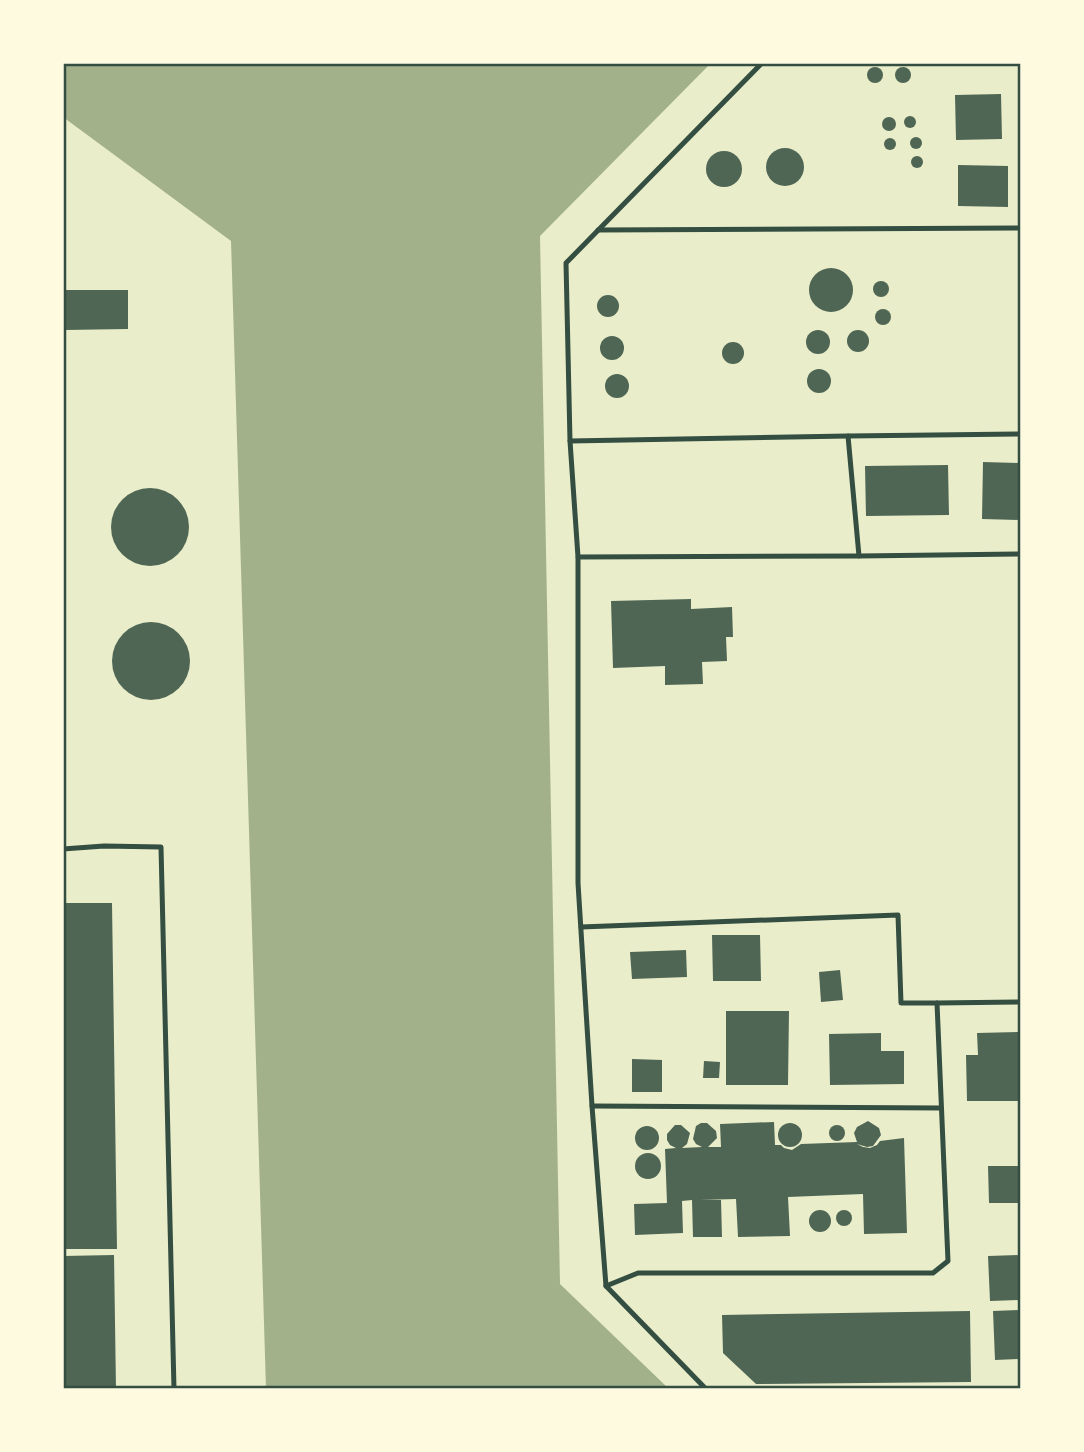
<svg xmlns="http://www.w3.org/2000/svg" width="1084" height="1452" viewBox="0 0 1084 1452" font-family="Commissioner,sans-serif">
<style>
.water{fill:#a3b18a}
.building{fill:#4f6655}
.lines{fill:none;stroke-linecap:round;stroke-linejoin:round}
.service{stroke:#344e41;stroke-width:5}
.neatline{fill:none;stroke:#344e41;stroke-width:2.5}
</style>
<rect width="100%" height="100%" fill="#e9edc9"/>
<polygon class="water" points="63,63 711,63 540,236 560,1284 669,1389 266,1389 231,241 63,117"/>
<g class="building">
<circle cx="875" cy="75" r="8"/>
<circle cx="903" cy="75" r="8"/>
<polygon points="1001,94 1002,139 956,140 955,95"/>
<circle cx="910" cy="122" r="6"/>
<circle cx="889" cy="124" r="7"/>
<circle cx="916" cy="143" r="6"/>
<circle cx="890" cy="144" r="6"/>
<circle cx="785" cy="167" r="19"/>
<circle cx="724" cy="169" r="18"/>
<circle cx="917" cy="162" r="6"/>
<polygon points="958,165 1008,166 1008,207 958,206"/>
<circle cx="831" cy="290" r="22"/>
<circle cx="881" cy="289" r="8"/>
<polygon points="64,290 128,290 128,329 65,330"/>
<circle cx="608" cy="306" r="11"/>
<circle cx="883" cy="317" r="8"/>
<circle cx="818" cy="342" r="12"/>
<circle cx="858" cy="341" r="11"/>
<circle cx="612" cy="348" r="12"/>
<circle cx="733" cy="353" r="11"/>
<circle cx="819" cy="381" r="12"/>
<circle cx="617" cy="386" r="12"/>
<polygon points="983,462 1021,463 1021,520 982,519"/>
<polygon points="948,465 949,515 866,516 865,466"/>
<circle cx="150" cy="527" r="39"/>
<polygon points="691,599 691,609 732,607 733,637 726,637 727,661 702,662 703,684 665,685 665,666 613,668 611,601"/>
<circle cx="151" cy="661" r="39"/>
<polygon points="63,903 112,903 117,1249 63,1249"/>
<polygon points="712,935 760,935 761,981 713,981"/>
<polygon points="686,950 687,977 632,979 630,952"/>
<polygon points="840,970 843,1000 821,1002 819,972"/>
<polygon points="726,1011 789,1011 788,1085 726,1085"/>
<polygon points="1021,1032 1021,1101 967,1101 966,1055 978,1055 977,1033"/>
<polygon points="881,1033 881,1051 904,1051 904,1084 830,1085 829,1034"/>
<polygon points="632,1059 662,1060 662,1092 632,1092"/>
<polygon points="704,1061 720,1062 719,1078 703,1078"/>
<polygon points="868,1121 879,1128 881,1135 873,1146 867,1147 857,1144 863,1147 870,1148 877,1145 880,1141 904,1138 907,1233 864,1234 863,1194 788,1197 790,1236 738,1237 736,1199 700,1200 721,1200 722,1237 693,1237 692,1200 682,1201 683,1233 635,1235 634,1204 667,1203 665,1149 676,1148 670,1145 667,1140 667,1134 675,1125 681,1125 690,1133 687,1144 682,1148 702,1147 696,1144 693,1139 696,1126 701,1123 707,1123 716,1131 717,1138 708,1147 721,1147 720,1124 774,1122 775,1145 781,1145 784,1148 792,1150 801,1144 857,1142 854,1133 857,1127"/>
<circle cx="790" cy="1135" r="12"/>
<circle cx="837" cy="1133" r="8"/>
<circle cx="647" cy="1138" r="12"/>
<circle cx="648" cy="1166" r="13"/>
<polygon points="988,1166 1021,1166 1021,1203 989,1203"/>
<circle cx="820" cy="1221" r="11"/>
<circle cx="844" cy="1218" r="8"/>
<polygon points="114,1255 116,1389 63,1389 63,1256"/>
<polygon points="1021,1255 1021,1300 990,1301 988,1256"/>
<polygon points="1021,1310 1021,1359 995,1360 993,1311"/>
<polygon points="970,1311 971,1382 756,1384 723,1353 722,1315"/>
</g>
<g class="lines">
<g class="service">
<polyline points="598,230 1021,228"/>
<polyline points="1021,434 848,436 859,556 1021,554"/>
<polyline points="570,441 848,436"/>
<polyline points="578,557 859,556"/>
<polyline points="63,849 104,846 161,847 174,1389"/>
<polyline points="581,927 898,915 901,1003 937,1003"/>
<polyline points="592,1106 941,1108"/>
<polyline points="606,1286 638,1273 933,1273 948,1261 937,1003 1021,1002"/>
<polyline points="706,1389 606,1286 592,1106 578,883 578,557 570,441 566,263 762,63"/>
</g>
</g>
<rect width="1084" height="1452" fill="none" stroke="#fefae0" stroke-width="130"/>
<rect x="65" y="65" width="954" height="1322" class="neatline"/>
</svg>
